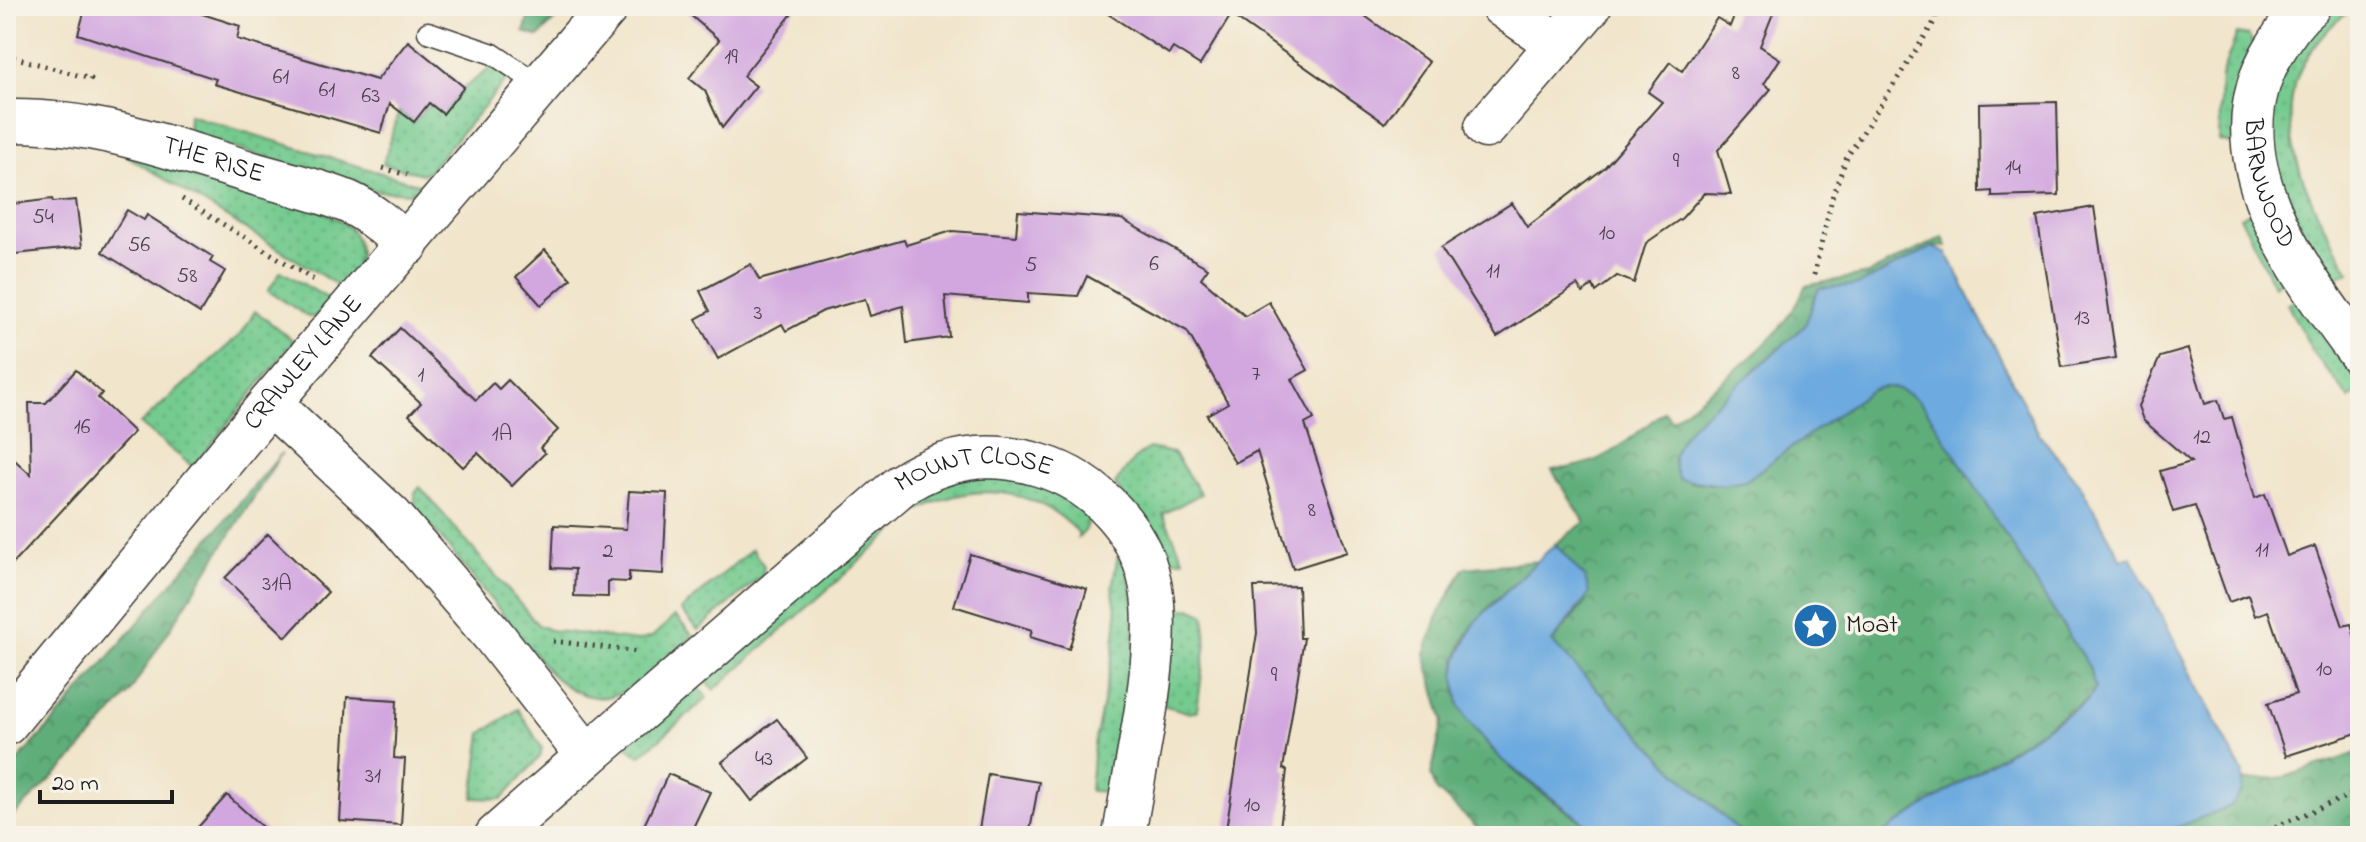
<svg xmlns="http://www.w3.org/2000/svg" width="2366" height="842" viewBox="0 0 2366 842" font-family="'Indie Flower',sans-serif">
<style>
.green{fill:url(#green-dots);stroke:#487356;stroke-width:2}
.forest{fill:url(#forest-crowns);stroke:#3e654b;stroke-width:2}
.water{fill:#6daadf;stroke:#44637e;stroke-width:2}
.building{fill:#d2a7df}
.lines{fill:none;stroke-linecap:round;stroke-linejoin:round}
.lane-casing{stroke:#3c3a36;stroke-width:23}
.street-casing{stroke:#3c3a36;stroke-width:45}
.path{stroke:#3c3a36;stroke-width:5;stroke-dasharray:2 6;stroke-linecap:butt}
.lane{stroke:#fff;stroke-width:20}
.street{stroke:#fff;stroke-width:42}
.labels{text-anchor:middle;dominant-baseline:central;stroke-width:7;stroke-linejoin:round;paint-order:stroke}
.number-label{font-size:22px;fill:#4a3f4d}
.street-label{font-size:26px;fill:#1c1c1c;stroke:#f7f3e8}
.poi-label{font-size:26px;fill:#1c1c1c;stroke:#f7f3e8;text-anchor:start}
</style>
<defs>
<pattern id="green-dots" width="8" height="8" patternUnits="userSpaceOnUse" patternTransform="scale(2)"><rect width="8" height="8" fill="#74ca8f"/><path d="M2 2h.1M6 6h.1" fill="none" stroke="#64ad7b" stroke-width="1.8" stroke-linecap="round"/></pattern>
<pattern id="forest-crowns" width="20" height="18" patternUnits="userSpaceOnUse" patternTransform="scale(2)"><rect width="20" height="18" fill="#5fae7a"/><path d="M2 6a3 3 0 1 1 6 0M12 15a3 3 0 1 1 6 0" fill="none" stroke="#4e8d63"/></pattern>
</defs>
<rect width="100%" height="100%" fill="#f7f3e8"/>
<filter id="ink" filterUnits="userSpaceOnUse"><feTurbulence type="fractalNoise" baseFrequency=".0125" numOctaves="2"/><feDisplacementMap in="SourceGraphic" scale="16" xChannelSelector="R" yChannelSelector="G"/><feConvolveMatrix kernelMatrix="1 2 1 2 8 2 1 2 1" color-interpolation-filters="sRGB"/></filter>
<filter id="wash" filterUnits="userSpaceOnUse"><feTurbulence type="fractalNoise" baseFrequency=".006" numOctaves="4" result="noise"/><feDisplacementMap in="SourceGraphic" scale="32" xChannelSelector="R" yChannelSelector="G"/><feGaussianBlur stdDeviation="1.8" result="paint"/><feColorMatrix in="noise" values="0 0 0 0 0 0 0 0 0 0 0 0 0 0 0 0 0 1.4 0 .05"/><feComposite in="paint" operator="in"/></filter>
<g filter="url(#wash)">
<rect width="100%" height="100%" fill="#f1e5cb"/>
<g class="green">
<path d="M2331,6H2359C2339,16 2326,31 2313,48C2260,119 2312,206 2350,272L2331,278C2297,237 2265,170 2268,115C2269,100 2291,50 2300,36C2307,25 2321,15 2331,6Z"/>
<polygon points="2237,34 2248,36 2255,45 2237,138 2230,144 2219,141 2221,76"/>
<polygon points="492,67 508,78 429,171 422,174 383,164 399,111 414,122 429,103 443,113 465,87"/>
<polygon points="189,115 421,185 410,193 378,191 188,134"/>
<path d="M122,153C166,165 332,199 353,233C366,254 356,272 342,288Z"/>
<polygon points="2251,211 2287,278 2274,286 2240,216"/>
<polygon points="281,271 327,298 328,303 316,317 309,317 268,291"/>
<polygon points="2300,297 2360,382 2358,392 2350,399 2314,354 2287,304"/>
<polygon points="255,311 294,341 193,467 140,424 242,333"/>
<polygon points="1149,448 1173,453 1201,494 1163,514 1184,560 1165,559 1115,484 1134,459"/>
<path d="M945,478H1040L1091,513L1085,531L1078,538V532C1032,485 969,481 914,513L714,690L700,674L901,499Z"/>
<path d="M420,487L538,625L550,630L638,641L652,637L675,616L693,636C642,677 610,729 550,673L415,506V493Z"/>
<polygon points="752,549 764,566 762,576 698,630 681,610"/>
<path d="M1119,550C1152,619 1123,718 1113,792L1090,791L1094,745L1113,654L1117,614L1112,587Z"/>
<polygon points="1191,608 1205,615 1206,643 1197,711 1190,713 1163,705 1171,611"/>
<polygon points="695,682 707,698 640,756 622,743"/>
<polygon points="518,709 542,748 540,757 502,799 473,798 482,733"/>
</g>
<g class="forest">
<polygon points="532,6 567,6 539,37 524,32"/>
<path d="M1943,237L1947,246L1932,247L1859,285L1816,294L1805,326L1692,425L1679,442L1689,482L1722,485L1745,481L1868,392C1891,379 1916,394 1930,415L2089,667L2095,679L2094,695L1879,836H1744L1672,768L1552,642L1585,603V578L1555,544L1585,522L1552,470C1606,466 1624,443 1664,411L1672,420C1716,384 1785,341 1805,286L1868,274Z"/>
<polygon points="282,453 128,695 73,758 6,823 6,773 58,717"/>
<path d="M1539,561C1518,580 1494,599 1477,621C1402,713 1541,790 1602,836H1487L1436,790L1431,775L1443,720L1425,654L1437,618L1464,568Z"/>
<polygon points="2360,752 2360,836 2154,836 2231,806 2244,781 2285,777"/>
</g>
<g class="water">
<path d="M1932,247L1947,253L2039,434L2081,486L2122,560L2131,556L2243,774L2242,791L2231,806L2154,836H1879L2087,701L2095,688L2089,667L1930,415C1916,394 1891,379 1868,392L1745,481L1722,485L1679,479C1667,456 1678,443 1692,425L1805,326L1819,288L1859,285Z"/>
<polygon points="1555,544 1585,578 1589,594 1552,642 1672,768 1744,836 1602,836 1502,760 1467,719 1459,705 1455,677 1458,658 1475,622"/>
</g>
<g id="blocks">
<g class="building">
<polygon points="86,6 177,6 240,26 237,39 377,80 408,41 464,87 443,114 429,103 414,122 390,104 381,133 214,84 216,79 78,34"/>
<polygon points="680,6 798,6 743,76 756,86 722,128 705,91 689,78 719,40"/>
<polygon points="1096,6 1351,6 1429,62 1385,123 1231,15 1200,65 1173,48 1169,54"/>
<polygon points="1738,6 1776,6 1760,46 1780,59 1764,84 1771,89 1718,150 1731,194 1704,193 1682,218 1646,243 1634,283 1617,276 1596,292 1593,285 1583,293 1577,285 1497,337 1441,248 1512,203 1527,227 1604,168 1662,102 1648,92 1670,62 1682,71 1717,18 1730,26"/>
<polygon points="2057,102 2059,195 1992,197 1992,191 1980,192 1979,104"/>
<polygon points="52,199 53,202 76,200 82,247 6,255 6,205"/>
<polygon points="2094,207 2116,358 2062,367 2037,217"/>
<polygon points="127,210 144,220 147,215 213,257 210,262 225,271 200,313 102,252"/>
<polygon points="1018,211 1121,219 1208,268 1201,278 1245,316 1269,302 1308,370 1292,379 1314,419 1305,424 1347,552 1293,569 1257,451 1235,463 1207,415 1228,403 1187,331 1087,276 1078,296 1028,293 1028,303 945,296 949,337 907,343 903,306 870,316 865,299 823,311 786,331 782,324 718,359 696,319 710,311 700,291 751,264 759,280 904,240 906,245 952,231 1016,236"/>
<polygon points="545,250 571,279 541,305 516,277"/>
<polygon points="400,328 476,400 493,383 499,389 508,380 558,430 540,448 545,453 512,486 478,453 463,467 409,415 421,403 372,358"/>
<polygon points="2188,349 2205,404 2218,400 2224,419 2232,417 2255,498 2265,494 2287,556 2315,546 2343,626 2351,624 2360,655 2360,732 2286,756 2268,703 2296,694 2268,611 2255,616 2248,595 2229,602 2195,506 2173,512 2160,471 2191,462 2143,420 2138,406 2160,357"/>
<polygon points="76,370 102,393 98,398 134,432 6,571 6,452 31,475 29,403 46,403"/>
<polygon points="629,491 667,493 663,574 629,572 629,582 608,581 608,597 574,596 575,569 552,568 554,525 626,529"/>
<polygon points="268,534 328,592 286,637 225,578"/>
<polygon points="970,554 1087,589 1069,649 1030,637 1032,630 954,606"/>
<polygon points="1298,586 1300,638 1304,638 1283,769 1287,770 1279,836 1225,836 1257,633 1254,587"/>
<polygon points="347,697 397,700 394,758 405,759 401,825 340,821"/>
<polygon points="777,719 807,758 752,801 722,762"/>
<polygon points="668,774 710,792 689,836 639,836"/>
<polygon points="988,774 1039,782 1029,836 978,836"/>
<polygon points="227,795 272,836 190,836"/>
</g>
</g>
</g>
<g filter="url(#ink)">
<use href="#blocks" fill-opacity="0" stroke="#3c3a36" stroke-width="2"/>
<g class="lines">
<defs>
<polyline id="lane" points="428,32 493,54 541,86"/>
<g id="street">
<polyline points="1502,6 1557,44"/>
<path id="s1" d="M2309,6C2294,18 2285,33 2275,49C2210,154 2298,271 2360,354"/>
<path id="s2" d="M6,121C91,119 169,147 249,172C281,182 317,189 348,202C370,212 389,229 407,245"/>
<polyline points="1486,127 1590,6"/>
<polyline points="270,403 391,516 493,635 587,756 496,836"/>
<path id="s3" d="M6,724L270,403L608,6"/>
<path id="s4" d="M587,756L901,485C944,457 988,450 1039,465C1097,482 1145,534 1152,595C1161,660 1134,769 1124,836"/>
</g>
</defs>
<use href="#lane" class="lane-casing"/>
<use href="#street" class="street-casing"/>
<g class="path">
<polyline points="6,55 91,79 88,86"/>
<polyline points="383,168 407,175"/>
<polyline points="182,199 317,282"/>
<polyline points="1814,275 1833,194 1847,157 1936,19 1936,6"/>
<polyline points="553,641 639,652"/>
<polyline points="2253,836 2360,791"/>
</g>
<use href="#lane" class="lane"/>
<use href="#street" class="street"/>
</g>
</g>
<defs>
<symbol id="sight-disc" viewBox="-11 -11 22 22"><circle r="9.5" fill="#1f6fb2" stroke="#f7f3e8"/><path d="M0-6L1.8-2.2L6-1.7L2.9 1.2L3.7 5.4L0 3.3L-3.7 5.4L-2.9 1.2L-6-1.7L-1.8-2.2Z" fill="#fff"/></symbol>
</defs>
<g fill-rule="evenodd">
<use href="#sight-disc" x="1790" y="600" width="51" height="51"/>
</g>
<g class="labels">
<g class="number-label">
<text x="731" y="58">19</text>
<text x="1736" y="74">8</text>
<text x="281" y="78">61</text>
<text x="327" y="91">61</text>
<text x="371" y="97">63</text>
<text x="1676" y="162">9</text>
<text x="2013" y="169">14</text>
<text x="43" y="218">54</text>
<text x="1607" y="234">10</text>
<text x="139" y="246">56</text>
<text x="1154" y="265">6</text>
<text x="1031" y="266">5</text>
<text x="1493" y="272">11</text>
<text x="187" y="277">58</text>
<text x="758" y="314">3</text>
<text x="2082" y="319">13</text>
<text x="1256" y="375">7</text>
<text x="421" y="376">1</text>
<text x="82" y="428">16</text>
<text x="502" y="435">1A</text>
<text x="2202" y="438">12</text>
<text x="1312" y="511">8</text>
<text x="2262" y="551">11</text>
<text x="608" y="552">2</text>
<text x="277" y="585">31A</text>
<text x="2324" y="670">10</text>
<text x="1274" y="676">9</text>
<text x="764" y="760">43</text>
<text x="373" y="777">31</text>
<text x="1252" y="806">10</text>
</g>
<g class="street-label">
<text stroke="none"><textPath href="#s2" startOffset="212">THE RISE</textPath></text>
<text stroke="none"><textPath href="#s1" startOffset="196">BARNWOOD</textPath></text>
<text stroke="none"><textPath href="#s3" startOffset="468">CRAWLEY LANE</textPath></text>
<text stroke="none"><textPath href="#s4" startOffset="492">MOUNT CLOSE</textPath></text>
</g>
<g class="poi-label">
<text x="1846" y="626">Moat</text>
</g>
</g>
<rect width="2366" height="842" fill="none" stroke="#f7f3e8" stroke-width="32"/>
<path d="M40 790v12h132v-12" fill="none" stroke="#1c1c1c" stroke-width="4"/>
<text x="52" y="790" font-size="24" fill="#1c1c1c" stroke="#f7f3e8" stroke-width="6" paint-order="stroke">20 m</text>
</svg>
